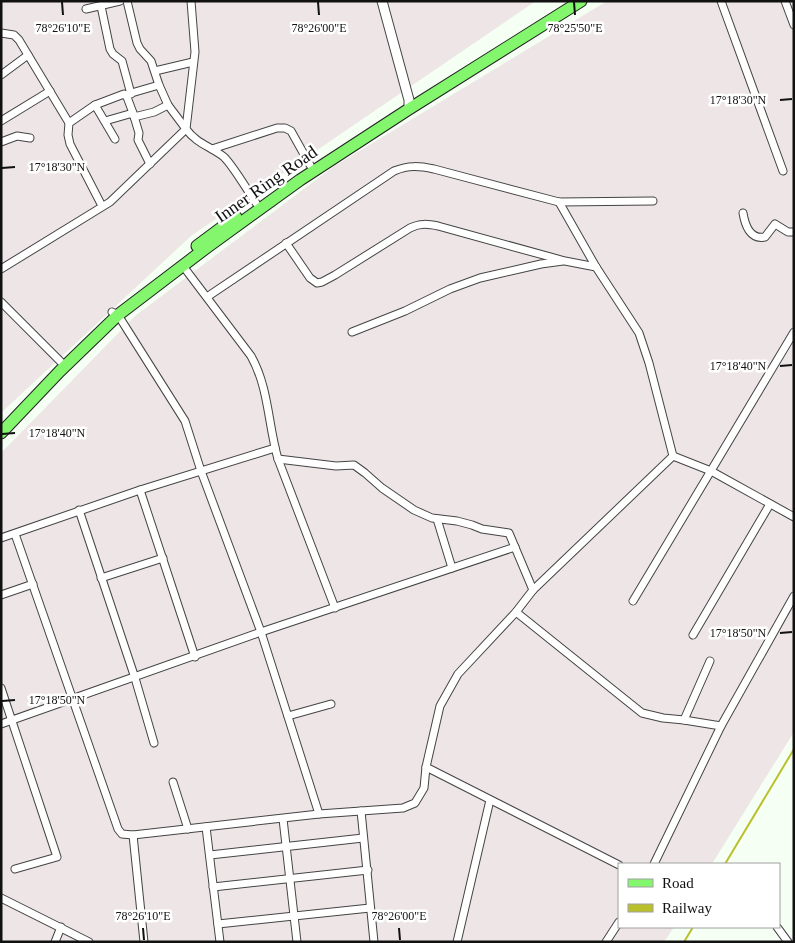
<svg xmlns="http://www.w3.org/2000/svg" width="795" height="943" viewBox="0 0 795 943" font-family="Georgia,serif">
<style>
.industrial{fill:#eee6e6}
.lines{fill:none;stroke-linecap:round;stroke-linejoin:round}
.minor-casing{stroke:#444;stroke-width:9}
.tertiary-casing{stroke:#444;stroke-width:11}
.primary-casing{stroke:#222;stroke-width:13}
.minor{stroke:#fff;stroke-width:7}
.tertiary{stroke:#fff;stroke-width:9}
.primary{stroke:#83f66e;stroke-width:11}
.rail{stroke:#bac02a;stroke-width:2}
.ticks{fill:none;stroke:#111;stroke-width:2}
.labels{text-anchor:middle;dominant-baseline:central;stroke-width:5;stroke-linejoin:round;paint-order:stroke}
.street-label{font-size:18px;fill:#111;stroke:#fff}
.ticks-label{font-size:12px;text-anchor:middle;fill:#111;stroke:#fff;stroke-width:5;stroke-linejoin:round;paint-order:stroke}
</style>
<rect width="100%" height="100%" fill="#f6fff4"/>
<g class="industrial">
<polygon points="1,1 536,1 191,236 1,413"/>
<polygon points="607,1 794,1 794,732 712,864 619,864 619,927 674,927 664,942 1,942 1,453 135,316 333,167"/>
</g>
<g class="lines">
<defs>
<g id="minor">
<path d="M191,1L195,52L186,129C197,144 210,146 224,157C234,167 247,190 256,203"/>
<polyline points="721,1 783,171"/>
<polyline points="785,1 794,25"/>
<polyline points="101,6 110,49 113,54 122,61 131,94"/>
<polyline points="86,9 120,1"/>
<polyline points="1,33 14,35 19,40 69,123"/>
<polyline points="155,71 193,62"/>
<polyline points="1,75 28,55"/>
<polyline points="128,94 159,85"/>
<polyline points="95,105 69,123 68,135 70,144 102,206"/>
<polyline points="134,117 154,112 168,105"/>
<polyline points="1,121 50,91"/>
<polyline points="105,121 133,113"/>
<polyline points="115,139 95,105 124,94 127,97 133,113 139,133 138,140 150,164"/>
<polyline points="1,142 17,136 30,138"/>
<polyline points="212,149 277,128 285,128 291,131 310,165"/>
<polyline points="559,202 596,267 639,333 649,363 673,456 711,471 794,517"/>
<path d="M743,213C745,225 750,240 765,237L775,224L788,232H794"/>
<path d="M286,243L310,278L317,283L322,282L335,275L410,228C420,223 428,224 438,226L565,261L596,267"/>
<path d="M183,266L251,356C269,388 268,425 278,459L335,608"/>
<polyline points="1,269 110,202 186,129 168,105 159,85 151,61 140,49 137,43 127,1"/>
<path d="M207,297L394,171C409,165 419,166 434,169L559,202L653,201"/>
<polyline points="1,302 61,362"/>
<polyline points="112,312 118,315 185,421 201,471 261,632 319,814"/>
<polyline points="352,332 405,311 450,289 480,278 541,264 563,261"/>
<polyline points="278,459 336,466 354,465 365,473 382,488 414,510 432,518 457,521 472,525 482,529 509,533 533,590"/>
<polyline points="140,490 195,657"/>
<polyline points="79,510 135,678 154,743"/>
<polyline points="437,519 452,568"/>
<polyline points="15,534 118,829 122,834 133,835 319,814 403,808 415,803 424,788 426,767 440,706 458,674 516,612 533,590 673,456"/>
<polyline points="1,538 140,490 275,448"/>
<polyline points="101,578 163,558"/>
<polyline points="1,595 33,584"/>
<polyline points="633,601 794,332"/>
<polyline points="516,612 642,713 663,718 684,720 721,726"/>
<polyline points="693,635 770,504"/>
<polyline points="1,688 57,857 15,869"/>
<polyline points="288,716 331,704"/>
<polyline points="684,720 710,661"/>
<polyline points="1,724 261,632 515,547"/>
<polyline points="426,767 619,865"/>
<polyline points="173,782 188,829"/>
<polyline points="361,811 374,942"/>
<polyline points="283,819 297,942"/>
<polyline points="206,827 220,942"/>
<polyline points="133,835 144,942"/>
<polyline points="210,855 363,838"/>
<polyline points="654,864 721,726 794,596"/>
<polyline points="213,887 368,870"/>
<polyline points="1,898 89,942"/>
<polyline points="218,924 370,908"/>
<polyline points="777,927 788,942"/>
<polyline points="55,942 61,927"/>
<polyline points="457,942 490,800"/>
<polyline points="606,942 619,922"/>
</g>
<polyline id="tertiary" points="382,1 409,100 409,109"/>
<g id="primary">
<polyline points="197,246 236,217"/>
<polyline points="1,433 60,371 118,315 206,248 300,180 409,109 581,1"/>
</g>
</defs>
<use href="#minor" class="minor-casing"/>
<use href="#tertiary" class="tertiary-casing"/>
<use href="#primary" class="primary-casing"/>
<use href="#minor" class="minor"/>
<use href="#tertiary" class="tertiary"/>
<use href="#primary" class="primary"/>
<g class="rail">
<polyline points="725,864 794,749"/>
<polyline points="684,942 693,927"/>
</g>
</g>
<path class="ticks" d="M62,2L63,15M318,2L319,15M574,2L575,15M780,100L792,99M2,168L15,167M780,366L792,365M2,434L15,433M780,633L792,632M2,701L15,700M143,928L144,940M399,928L400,940"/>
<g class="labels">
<g class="street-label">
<text transform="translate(266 184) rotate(-35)">Inner Ring Road</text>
</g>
</g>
<g class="ticks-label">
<text x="63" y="32">78°26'10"E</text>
<text x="319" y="32">78°26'00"E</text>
<text x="575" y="32">78°25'50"E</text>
<text x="738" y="104">17°18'30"N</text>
<text x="57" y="171">17°18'30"N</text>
<text x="738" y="370">17°18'40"N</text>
<text x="57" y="437">17°18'40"N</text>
<text x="738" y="637">17°18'50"N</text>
<text x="57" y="704">17°18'50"N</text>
<text x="143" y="920">78°26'10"E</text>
<text x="399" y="920">78°26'00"E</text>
</g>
<rect width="795" height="943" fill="none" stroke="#111111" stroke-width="5"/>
<rect x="618" y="863" width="162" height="65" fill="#ffffff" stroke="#a0a0a0"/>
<rect x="628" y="879" width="25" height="8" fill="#83f66e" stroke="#a0a0a0"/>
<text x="662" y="888" font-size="15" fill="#111111">Road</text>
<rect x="628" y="904" width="25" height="8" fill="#bac02a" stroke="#a0a0a0"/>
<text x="662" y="913" font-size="15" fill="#111111">Railway</text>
</svg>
